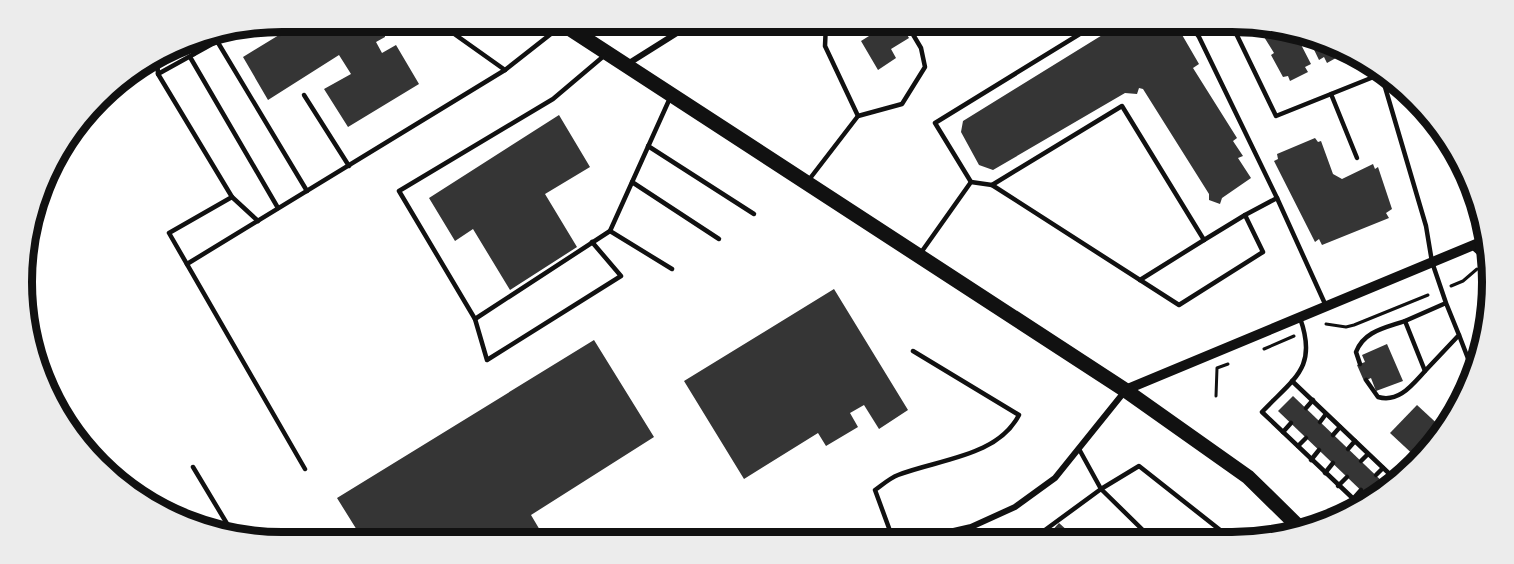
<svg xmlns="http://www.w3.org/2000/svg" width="1514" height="564" viewBox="0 0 1514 564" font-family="Jost,sans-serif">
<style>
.building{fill:#353535}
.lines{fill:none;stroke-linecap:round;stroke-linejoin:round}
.path{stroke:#111;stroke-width:3}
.service{stroke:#111;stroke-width:4.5}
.minor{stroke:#111;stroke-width:6}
.tertiary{stroke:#111;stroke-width:10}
.primary{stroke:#111;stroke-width:15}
.rim{fill:none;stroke:#111;stroke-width:8}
</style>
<rect width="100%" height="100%" fill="#fff"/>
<g class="building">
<polygon points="302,21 384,21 385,37 376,42 382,53 396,45 419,84 348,127 324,89 351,74 339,55 268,100 243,57"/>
<polygon points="893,21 899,21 909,38 891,49 896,58 878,70 861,41"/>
<polygon points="1125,21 1174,21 1199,64 1193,68 1237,138 1233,141 1243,156 1238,158 1251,178 1222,198 1220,204 1209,200 1209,194 1143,89 1139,88 1137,94 1125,93 993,170 979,165 961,132 963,121"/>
<polygon points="1256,24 1293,29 1311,64 1305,67 1308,72 1290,81 1288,76 1283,77 1271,55 1274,53"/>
<polygon points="1306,33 1342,51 1343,54 1327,63 1324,57 1319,60"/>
<polygon points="559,115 590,167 545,194 577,247 510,290 473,229 455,241 429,198"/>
<polygon points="1315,138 1318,142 1321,141 1333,174 1342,179 1373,164 1375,169 1378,167 1392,209 1386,213 1389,218 1322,245 1319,239 1315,242 1274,161 1278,159 1277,154"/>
<polygon points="834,289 908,410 879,429 864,405 850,413 858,427 826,446 818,433 744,479 684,381"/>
<polygon points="594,340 654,437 531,515 547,542 365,543 337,498"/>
<polygon points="1387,344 1403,381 1376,391 1371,378 1364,381 1357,365 1365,362 1362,355"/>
<polygon points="1293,396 1389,488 1371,500 1278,411"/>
<polygon points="1417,405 1444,430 1419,460 1390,433"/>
<polygon points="1059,523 1079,541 1043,541"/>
</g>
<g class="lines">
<g class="path">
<polyline points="1451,286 1463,281 1477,269"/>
<polyline points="1326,324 1346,327 1354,325 1428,295"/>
<polyline points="1264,349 1294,336"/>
<polyline points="1216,396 1217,368 1228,364"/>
</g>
<g class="service">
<polyline points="436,21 505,70 561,26"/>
<polyline points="830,21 826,23 825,46 858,116"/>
<polyline points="1187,21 1199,37 1277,198"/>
<polyline points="1230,21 1276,116 1381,74"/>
<polyline points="241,28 158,74 232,197 169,233 305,469"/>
<polyline points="217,41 307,191"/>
<polyline points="186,42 194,54"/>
<polyline points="605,55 553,99 399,191 475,319 610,231 670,98"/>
<polyline points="190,57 278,208"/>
<polyline points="157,59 158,74"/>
<polyline points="1380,70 1426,226 1432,262 1446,303 1405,321 1425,371 1459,335 1446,303"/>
<polyline points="1331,94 1357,158"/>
<polyline points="304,95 349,166"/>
<polyline points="648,146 754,214"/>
<polyline points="808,181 858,116 902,104 925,67 921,48 905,21"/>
<polyline points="632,182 719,239"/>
<polyline points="971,182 935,123 1101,21"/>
<polyline points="992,185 1122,106 1204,240 1245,215"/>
<polyline points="232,197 258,221"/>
<polyline points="610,231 672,269"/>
<polyline points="1471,246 1490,263"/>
<polyline points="920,254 971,182 992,185 1179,305 1263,252 1245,215 1277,198 1326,306"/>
<polyline points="187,264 505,70"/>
<polyline points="1140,280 1204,240"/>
<polyline points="1488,289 1487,277 1489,268"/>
<path d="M1300,318C1318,368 1294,378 1262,412L1362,507"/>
<polyline points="475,319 487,360 621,276 592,242"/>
<polyline points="1459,335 1474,374"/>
<path d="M1360,364L1356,352C1364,331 1385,328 1405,321"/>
<path d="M1366,380L1378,397C1399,403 1412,385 1425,371"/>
<polyline points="1292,381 1398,482"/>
<polyline points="1306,408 1313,400"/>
<polyline points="1320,422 1326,414"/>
<polyline points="1283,432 1291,423"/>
<polyline points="1333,435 1340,427"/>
<polyline points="1298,446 1306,438"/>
<polyline points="1079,449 1101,489 1154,541"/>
<polyline points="1348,449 1355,441"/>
<polyline points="1311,460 1319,450"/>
<polyline points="1361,461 1368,454"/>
<polyline points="193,467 235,537"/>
<polyline points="1325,473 1333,463"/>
<polyline points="1376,475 1383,468"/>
<polyline points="1338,486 1347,477"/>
<polyline points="1353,499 1361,490"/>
<polyline points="954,531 960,541"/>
<path d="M893,539L875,490C882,485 890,478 898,475C939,459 997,457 1019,415L913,351"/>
<polyline points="1030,541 1101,489 1139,466 1234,541"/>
</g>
<g class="minor">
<polyline points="626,65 696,21"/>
<polyline points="784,542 923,538 971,527 1015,507 1055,478 1125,391"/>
</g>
<polyline class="tertiary" points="1125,390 1488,239"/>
<polyline class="primary" points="558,21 1125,390 1248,477 1302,530"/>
</g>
<path d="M0 0H1514V564H0ZM282 32H1232A250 250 0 0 1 1482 282V282A250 250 0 0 1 1232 532H282A250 250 0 0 1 32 282V282A250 250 0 0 1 282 32Z" fill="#ececec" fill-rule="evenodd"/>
<path class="rim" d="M282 32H1232A250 250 0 0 1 1482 282V282A250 250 0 0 1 1232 532H282A250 250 0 0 1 32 282V282A250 250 0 0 1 282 32Z"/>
</svg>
